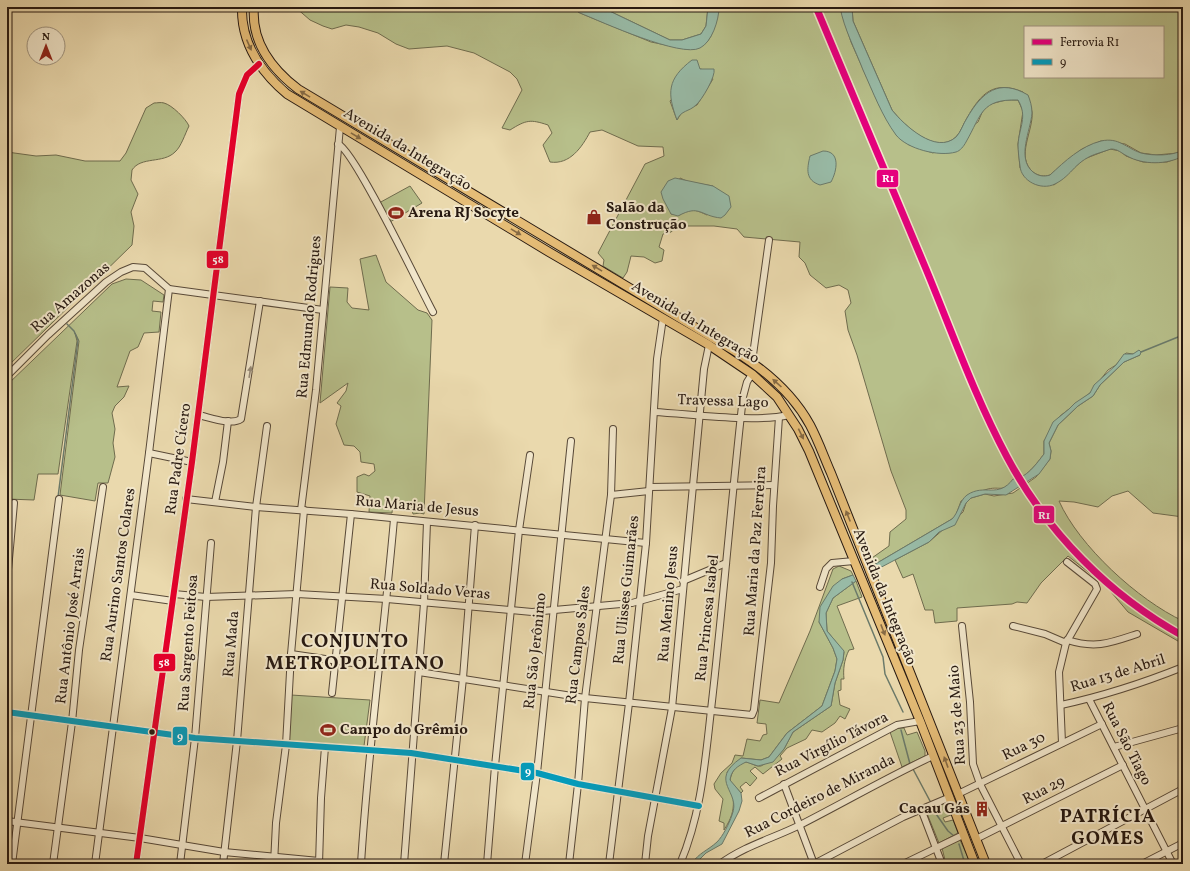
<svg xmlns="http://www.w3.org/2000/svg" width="1190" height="871" viewBox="0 0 1190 871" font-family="Vollkorn,serif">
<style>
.green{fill:#b7bf8a;stroke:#6f6c4e;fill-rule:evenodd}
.water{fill:#98baa6;stroke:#6b7a6a}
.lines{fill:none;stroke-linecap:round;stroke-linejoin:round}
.stream{stroke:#6b7a6a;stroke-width:1.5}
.minor-casing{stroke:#584938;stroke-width:8}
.major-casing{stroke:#271911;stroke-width:10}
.minor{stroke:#f1e6ca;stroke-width:6}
.major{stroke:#e5bc76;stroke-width:8}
.rail-casing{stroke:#271911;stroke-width:3}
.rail{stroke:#f1e6ca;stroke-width:1.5;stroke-dasharray:4.5;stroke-linecap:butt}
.bus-1-casing{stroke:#f1e6ca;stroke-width:9}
.bus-2-casing{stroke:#f1e6ca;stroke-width:9}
.bus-1{stroke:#049bbb;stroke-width:6}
.bus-2{stroke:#e4002b;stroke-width:6}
.rail-1-casing{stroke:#f1e6ca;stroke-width:10}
.rail-1{stroke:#e5007d;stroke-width:7}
.oneway{fill:#866a44}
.oneway2{fill:#968a77}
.bus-dot{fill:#271911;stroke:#f1e6ca;stroke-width:1.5}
.labels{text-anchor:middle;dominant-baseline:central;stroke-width:4;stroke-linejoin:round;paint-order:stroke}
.street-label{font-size:15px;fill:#271911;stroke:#f1e6ca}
.poi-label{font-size:15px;font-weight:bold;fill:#271911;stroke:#f1e6ca;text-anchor:start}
.district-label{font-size:19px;font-weight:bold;letter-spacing:1px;fill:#271911;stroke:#f1e6ca}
.line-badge{stroke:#f1e6ca;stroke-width:1.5}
.badge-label{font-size:11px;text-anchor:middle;font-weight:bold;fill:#fff}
</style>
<rect width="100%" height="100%" fill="#ead9ad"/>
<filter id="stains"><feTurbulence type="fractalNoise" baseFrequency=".005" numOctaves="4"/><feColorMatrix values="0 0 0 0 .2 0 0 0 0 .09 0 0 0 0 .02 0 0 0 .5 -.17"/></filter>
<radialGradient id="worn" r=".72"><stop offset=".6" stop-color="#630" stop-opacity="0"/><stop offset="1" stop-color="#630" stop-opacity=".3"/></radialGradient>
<g class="green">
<path d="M295,7H570L580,13L651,42L686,49L707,42L711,36L719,7H840L851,42L879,105L897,136L909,145L933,153L978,122L983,110L990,104L1006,100H1018L1023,111L1018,144L1020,168L1054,185L1084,159L1110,149L1120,151L1126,156L1143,162H1167L1183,156V517L1153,513L1128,491L1112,496L1098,507L1074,502L1059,501C1079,546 1138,600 1183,621V644L1128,612L1106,586L1068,556L1041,583L1027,603L1017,602L1012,604L957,608V621L935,623L933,610H925L913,574L903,578L895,560L929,542L963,512L966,503L971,498L985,494L994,496L1013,493L1036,477L1050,459L1051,451L1049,443L1058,425L1078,406L1093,396L1100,385L1124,362L1140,355L1126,353L1116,365L1108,370L1090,393L1060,416L1044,441V454C1037,463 1026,479 1013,480C1002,493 1001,486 988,489C979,491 970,497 961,501L956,515L952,519L872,566L869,560L889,546L890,532L906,519V510L891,471L857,355L848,330L845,311L851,303L848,290L839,285L826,288L810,275L805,263L799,257L800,242L744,237L737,229L714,226H678L671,232L663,234L659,247L664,250L662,261L655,263L644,257L631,256L627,272L623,278L603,266L604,260L598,253L645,164L664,156L663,147L638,146L602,130L590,132C582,147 570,165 550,162L543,145L552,133L548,125C530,119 526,120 510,130L502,128L522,90L517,79L510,72L474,53L447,46L409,49L396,44L378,33L359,27L346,25L332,29L323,26L310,20ZM700,69L705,70L713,79L697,105L682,112L677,120L670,101ZM680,178L689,182L713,186L707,215C698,211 689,206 680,215L671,214L669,207Z"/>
<polygon points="601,7 708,7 706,26 701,34 682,40 670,40"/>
<path d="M852,7H1183V150L1178,153L1156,155L1141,153L1125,144L1101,141L1082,149L1050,175C1044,177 1038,176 1033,172C1015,157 1034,130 1032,112C1031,105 1026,97 1023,92C994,80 981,93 967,118C963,124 961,132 956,137C936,156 904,125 892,110L853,21ZM1025,27H1163V77H1025Z"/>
<path d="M154,103C157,103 161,102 164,103C172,105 186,119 189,126C185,134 181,147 175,152C163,164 141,156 132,170L131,180L138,194L131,212L134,226L132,245L7,367V152L36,156L56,155L85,161H120L126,153L146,108Z"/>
<polygon points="410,186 422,203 390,222 379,203"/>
<polygon points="376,255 386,282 418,310 427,313 432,320 424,514 420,513 413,514 411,505 404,505 399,500 393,500 392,513 369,512 370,496 357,492 357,477 364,474 369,476 375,471 374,464 361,462 360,452 354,446 344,445 336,424 341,406 337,403 346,391 348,383 320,403 330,287 348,288 347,302 352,308 369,310 360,259"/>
<polygon points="126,279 141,280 164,295 163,302 153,301 152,311 161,312 159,332 144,333 138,347 130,351 117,387 129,386 124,397 115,406 112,413 115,429 113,443 115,457 108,483 98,483 95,501 60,495 79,341 75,333 77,341 58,474 38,474 34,500 7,499 7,385 112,284"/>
<path d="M839,566L851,571L853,575L842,579L819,622L833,648L837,659L835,671L822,706L787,733L769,757L761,760L741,758L727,772C733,797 739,807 724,830V823L719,821L723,799L715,789L714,784L721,773L732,763L735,755L743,756L747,739L760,741L763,735L767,734L766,724L757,723L760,700L779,703L810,631L833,569Z"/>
<path d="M856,581L862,597L837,606L854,649L849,650C844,660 843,670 844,679H841V690L838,691L840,705L850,709L845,719L840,716L835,723L822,732L812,730L806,739L787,748L780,756L782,759L763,774L755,767L750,771L757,778L750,786L746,782L740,787L743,791L741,793L730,781C731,772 737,763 745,762C751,762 755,767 761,766L777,757L784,749L793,732L831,706L835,683L843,660L844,652L827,631L826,613L833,598Z"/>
<polygon points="291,695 370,700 364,746 289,743"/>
<polygon points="896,728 904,728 907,735 917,732 925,751 925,756 902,767 890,732"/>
<polygon points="946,803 951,815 943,818 945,822 953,820 958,833 939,843 926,811"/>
<polygon points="960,840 971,864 946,864 942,848"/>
</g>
<g class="water">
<path d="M570,7H601L670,40H682L701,34L706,26L708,7H719C719,20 712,42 700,48C681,58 602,22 580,13Z"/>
<path d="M840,7H852L853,21L892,110C904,125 936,155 956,137C961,132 963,124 967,118C982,92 999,78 1028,95C1030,100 1032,106 1032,113C1031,130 1016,158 1033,172C1038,176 1044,177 1050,175C1065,161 1081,146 1101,141C1119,137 1126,148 1141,153C1153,156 1173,156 1183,150V156C1167,165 1143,165 1127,156C1121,153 1118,149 1111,149C1107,150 1103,152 1099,153C1075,160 1073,175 1055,184C1041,191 1021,181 1020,166C1019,159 1018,151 1018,145C1019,127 1028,117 1018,100C981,99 982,114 966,142C964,146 960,151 956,152C939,157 907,149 896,135C882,116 873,92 863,70C855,49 844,29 840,7Z"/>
<path d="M692,60H697L700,69H714C716,76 702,100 696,105C689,112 681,110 677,120C667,93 667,79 692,60Z"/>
<path d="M823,151C841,151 837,171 831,182L820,185C805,180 807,169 810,156Z"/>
<path d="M675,178L713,186L729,196L731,207L725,215L721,218C700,216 700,204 678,216L671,214L663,199L661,192L668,181Z"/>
<path d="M1139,350L1141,352L1140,355L1124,362L1100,385L1093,396L1078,406L1058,425L1049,443L1051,451L1050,459L1039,474L1006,495L985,494L971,498L966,503L955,525L939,532L929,542L874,571L872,566L952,519C959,512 959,501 967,495C985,483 998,499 1013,479C1026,479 1037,463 1044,454V441L1053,422L1069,409L1075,403L1090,393L1094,385L1116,365L1124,354H1133Z"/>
<path d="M853,575L856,581L833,598L826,613L827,631L844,651L843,660L835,683L831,706L793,732L784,749L773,762L758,766L746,762C738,766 731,770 730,780L741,793L742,801L739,811L722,844L706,853L695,864H691C700,852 707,851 717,842C723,836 729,824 732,815C742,791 707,782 741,758L761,760L769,757L787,733L822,706L835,671L837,659L833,648L819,622L820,607L833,586L842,579Z"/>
</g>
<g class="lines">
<g class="stream">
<polyline points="1141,352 1183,335"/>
<polyline points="58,497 78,340 74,331 67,324"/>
<polyline points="852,582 883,657 885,674 903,712"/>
<polyline points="901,730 910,764"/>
<polyline points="913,769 930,801"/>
<polyline points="934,811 948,831 954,836"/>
<polyline points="959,844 965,864"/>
</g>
<defs>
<g id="minor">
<path d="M338,144C355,151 420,288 433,312"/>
<polyline points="752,362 769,240"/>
<polyline points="7,376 48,335 106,282 121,272 133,267 145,268 169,289 323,310"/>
<path d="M654,412C693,414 753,423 789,415"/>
<path d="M198,415C209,417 231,426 241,419L260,301"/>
<polyline points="149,453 192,462"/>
<polyline points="650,487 774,485"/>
<polyline points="611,495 649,491"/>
<polyline points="186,499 256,507 351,514 646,543"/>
<polyline points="215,502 223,462 228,421"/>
<polyline points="301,510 316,390 340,127"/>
<polyline points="7,581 14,503"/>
<polyline points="683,581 726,563"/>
<polyline points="820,587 826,569 832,563 854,561"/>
<polyline points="174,594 206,597 297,594 387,599 532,612 632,603 683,589"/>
<polyline points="131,595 173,601"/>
<polyline points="962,626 970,702 973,764 980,784 1021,864"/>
<polyline points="1013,626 1045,634 1066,643"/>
<path d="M1067,640C1096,649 1110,643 1137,634"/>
<polyline points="291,654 380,667"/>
<polyline points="419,672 585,698 752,715 754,710 771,563 773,506 779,417"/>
<polyline points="332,693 351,514"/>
<polyline points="1089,699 1173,864"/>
<path d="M1061,705C1103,696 1143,683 1183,667"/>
<polyline points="7,712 195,738 411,753 537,773 578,784 699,806"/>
<polyline points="1062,743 1059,672 1066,643 1097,589 1095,584 1067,562"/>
<polyline points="1114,747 1183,728"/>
<polyline points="784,784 814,864"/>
<polyline points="958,794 1102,724"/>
<polyline points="759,798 897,725 920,721"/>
<polyline points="921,809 942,864"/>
<polyline points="7,821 140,838 224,852 319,861"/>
<polyline points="976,839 1123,765"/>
<polyline points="12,864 59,499"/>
<polyline points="53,864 72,722 79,650 103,487"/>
<polyline points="95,864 149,453 169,289"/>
<polyline points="136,864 192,462 239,94 247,75 259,64"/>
<polyline points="180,864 195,738 211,543"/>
<polyline points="223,864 237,741 256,507 267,426"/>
<polyline points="274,864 276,823 286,745 291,654 304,510"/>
<polyline points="319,864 321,798 325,747"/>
<path d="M361,864C368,749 384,634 394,519"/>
<polyline points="404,864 424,603 427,522"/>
<polyline points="444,864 463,678 475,525"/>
<polyline points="487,864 495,766 519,530 530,455"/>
<polyline points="525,864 537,773 571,441"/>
<polyline points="569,864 578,784 585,698 611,495 613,429"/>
<polyline points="609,864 629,703 646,543 657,359 663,318"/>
<polyline points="645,864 648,836 672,708 704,369 709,345"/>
<path d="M680,864C701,815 705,763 711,710C723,606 731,502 743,397L747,382L752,374"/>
<path d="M720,864C744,846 774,838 800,825C845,802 888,777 933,756"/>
<polyline points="814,864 903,817 948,798"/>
<polyline points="903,864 963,835"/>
<polyline points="1042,864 1183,789"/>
<polyline points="1142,864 1183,843"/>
</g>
<g id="major">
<path d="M242,7C241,43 261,72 287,94L549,252L709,345L752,374L777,397L798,429L809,451L920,721L975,864"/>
<path d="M254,7C251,42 272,69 298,89L733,350C764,369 792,392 810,425C818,440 824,457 831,473L986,864"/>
</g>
</defs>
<use href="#minor" class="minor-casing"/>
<use href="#major" class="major-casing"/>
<use href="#minor" class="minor"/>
<use href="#major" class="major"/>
<defs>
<path id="rail" d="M816,7C853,94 889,182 926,269C952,332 975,397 1007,457C1047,532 1109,595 1183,636"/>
</defs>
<use href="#rail" class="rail-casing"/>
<use href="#rail" class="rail"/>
<defs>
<polyline id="bus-1" points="7,712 195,738 411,753 537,773 578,784 699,806"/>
<polyline id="bus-2" points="136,864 192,462 239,94 247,75 259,64"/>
</defs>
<use href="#bus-1" class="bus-1-casing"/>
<use href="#bus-2" class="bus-2-casing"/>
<use href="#bus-1" class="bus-1"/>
<use href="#bus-2" class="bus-2"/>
<defs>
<path id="rail-1" d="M816,7C853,94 889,182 926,269C952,332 975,397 1007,457C1047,532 1109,595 1183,636"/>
</defs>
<use href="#rail-1" class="rail-1-casing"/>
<use href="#rail-1" class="rail-1"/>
</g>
<defs><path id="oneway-solid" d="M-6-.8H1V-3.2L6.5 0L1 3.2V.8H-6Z"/></defs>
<g class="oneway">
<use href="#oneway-solid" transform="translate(249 45) rotate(66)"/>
<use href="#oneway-solid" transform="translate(305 94) rotate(-149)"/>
<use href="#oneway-solid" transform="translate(356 136) rotate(31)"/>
<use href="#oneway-solid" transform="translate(516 232) rotate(31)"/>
<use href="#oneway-solid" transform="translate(597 268) rotate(-149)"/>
<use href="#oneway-solid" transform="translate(777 383) rotate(-138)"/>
<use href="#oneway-solid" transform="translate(801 434) rotate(64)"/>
<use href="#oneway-solid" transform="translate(848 516) rotate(-112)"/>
<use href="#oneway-solid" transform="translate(883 630) rotate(69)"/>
<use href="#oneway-solid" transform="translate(946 762) rotate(-110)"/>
</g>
<use class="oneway2" href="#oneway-solid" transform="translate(250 372) rotate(-81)"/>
<defs>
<symbol id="stadium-bare" viewBox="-9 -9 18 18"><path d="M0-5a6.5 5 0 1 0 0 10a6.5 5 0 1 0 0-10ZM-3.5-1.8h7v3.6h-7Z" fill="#8f2418" stroke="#f1e6ca" stroke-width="2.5" paint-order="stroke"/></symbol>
<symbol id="shop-bare" viewBox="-9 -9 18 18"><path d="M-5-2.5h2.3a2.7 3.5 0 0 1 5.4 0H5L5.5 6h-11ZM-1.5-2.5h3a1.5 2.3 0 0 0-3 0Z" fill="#8f2418" stroke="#f1e6ca" stroke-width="2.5" paint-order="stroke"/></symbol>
<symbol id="building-bare" viewBox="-9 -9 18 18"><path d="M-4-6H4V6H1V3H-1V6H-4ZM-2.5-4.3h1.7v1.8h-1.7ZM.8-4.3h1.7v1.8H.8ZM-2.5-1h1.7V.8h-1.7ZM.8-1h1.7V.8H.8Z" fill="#8f2418" stroke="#f1e6ca" stroke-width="2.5" paint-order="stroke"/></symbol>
</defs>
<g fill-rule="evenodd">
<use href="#stadium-bare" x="385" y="202" width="22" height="22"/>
<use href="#shop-bare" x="583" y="206" width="22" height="22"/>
<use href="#stadium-bare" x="317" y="719" width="22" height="22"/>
<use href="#building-bare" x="971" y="798" width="22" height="22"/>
</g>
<circle class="bus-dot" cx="152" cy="732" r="3.5"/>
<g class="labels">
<g class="street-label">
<text transform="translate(407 150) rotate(31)">Avenida da Integração</text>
<text transform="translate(71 298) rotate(-41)">Rua Amazonas</text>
<text transform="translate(310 317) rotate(-85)">Rua Edmundo Rodrigues</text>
<text transform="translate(695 323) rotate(31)">Avenida da Integração</text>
<text transform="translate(723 402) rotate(2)">Travessa Lago</text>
<text transform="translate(179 459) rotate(-82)">Rua Padre Cícero</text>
<text transform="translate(417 507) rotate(5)">Rua Maria de Jesus</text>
<text transform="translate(756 551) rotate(-86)">Rua Maria da Paz Ferreira</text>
<text transform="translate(119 575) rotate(-82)">Rua Aurino Santos Colares</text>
<text transform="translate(430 590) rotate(5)">Rua Soldado Veras</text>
<text transform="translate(627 590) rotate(-84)">Rua Ulisses Guimarães</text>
<text transform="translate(884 597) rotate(68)">Avenida da Integração</text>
<text transform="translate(669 604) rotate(-85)">Rua Menino Jesus</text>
<text transform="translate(708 618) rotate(-84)">Rua Princesa Isabel</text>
<text transform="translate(71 626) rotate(-83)">Rua Antônio José Arrais</text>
<text transform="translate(189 643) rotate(-86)">Rua Sargento Feitosa</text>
<text transform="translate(232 644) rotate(-85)">Rua Mada</text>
<text transform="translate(579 645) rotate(-83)">Rua Campos Sales</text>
<text transform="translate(536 651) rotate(-84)">Rua São Jerônimo</text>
<text transform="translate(1118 674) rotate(-17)">Rua 13 de Abril</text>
<text transform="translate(958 715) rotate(-94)">Rua 23 de Maio</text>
<text transform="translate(1126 744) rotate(63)">Rua São Tiago</text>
<text transform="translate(832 745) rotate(-27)">Rua Virgílio Távora</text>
<text transform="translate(1024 747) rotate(-26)">Rua 30</text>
<text transform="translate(1044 791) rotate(-27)">Rua 29</text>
<text transform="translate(820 797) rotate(-27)">Rua Cordeiro de Miranda</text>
</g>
<g class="poi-label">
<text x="606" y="208">Salão da<tspan x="606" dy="17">Construção</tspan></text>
<text x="408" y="213">Arena RJ Socyte</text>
<text x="340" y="730">Campo do Grêmio</text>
<text x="970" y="809" text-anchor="end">Cacau Gás</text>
</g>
<g class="district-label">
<text x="355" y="642">CONJUNTO<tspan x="355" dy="22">METROPOLITANO</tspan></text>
<text x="1108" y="817">PATRÍCIA<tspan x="1108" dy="22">GOMES</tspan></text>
</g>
</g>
<g class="line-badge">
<rect x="876" y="169" width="23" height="19" rx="4" fill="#e5007d"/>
<rect x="206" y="250" width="23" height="19" rx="4" fill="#e4002b"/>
<rect x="1033" y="505" width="22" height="19" rx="4" fill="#e5007d"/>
<rect x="153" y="653" width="23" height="19" rx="4" fill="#e4002b"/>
<rect x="172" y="726" width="16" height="20" rx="4" fill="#049bbb"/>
<rect x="520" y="762" width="15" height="19" rx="4" fill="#049bbb"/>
</g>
<g class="badge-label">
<text x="888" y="182">R1</text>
<text x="218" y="263">58</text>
<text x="1044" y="519">R1</text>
<text x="164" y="666">58</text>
<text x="180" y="740">9</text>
<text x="528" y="775">9</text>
</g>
<rect width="1190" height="871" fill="none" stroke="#ead9ad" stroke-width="24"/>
<rect x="8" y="8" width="1174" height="855" fill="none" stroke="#271911" stroke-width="2"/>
<rect x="12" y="12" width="1166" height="847" fill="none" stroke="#271911"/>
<rect x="1024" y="26" width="140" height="52" fill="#f1e6ca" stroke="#a09480"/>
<rect x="1032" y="39" width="20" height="6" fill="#e5007d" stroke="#a09480"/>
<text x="1060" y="46" font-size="12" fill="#271911">Ferrovia R1</text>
<rect x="1032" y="59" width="20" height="6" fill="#049bbb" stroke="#a09480"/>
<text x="1060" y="66" font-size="12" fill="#271911">9</text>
<g transform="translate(46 46)"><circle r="19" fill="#f1e6ca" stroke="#a09480"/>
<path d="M0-3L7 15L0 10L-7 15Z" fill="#8f2418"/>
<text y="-6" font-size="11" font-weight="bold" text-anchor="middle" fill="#271911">N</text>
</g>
<rect width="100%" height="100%" filter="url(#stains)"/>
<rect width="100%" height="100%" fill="url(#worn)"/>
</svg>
